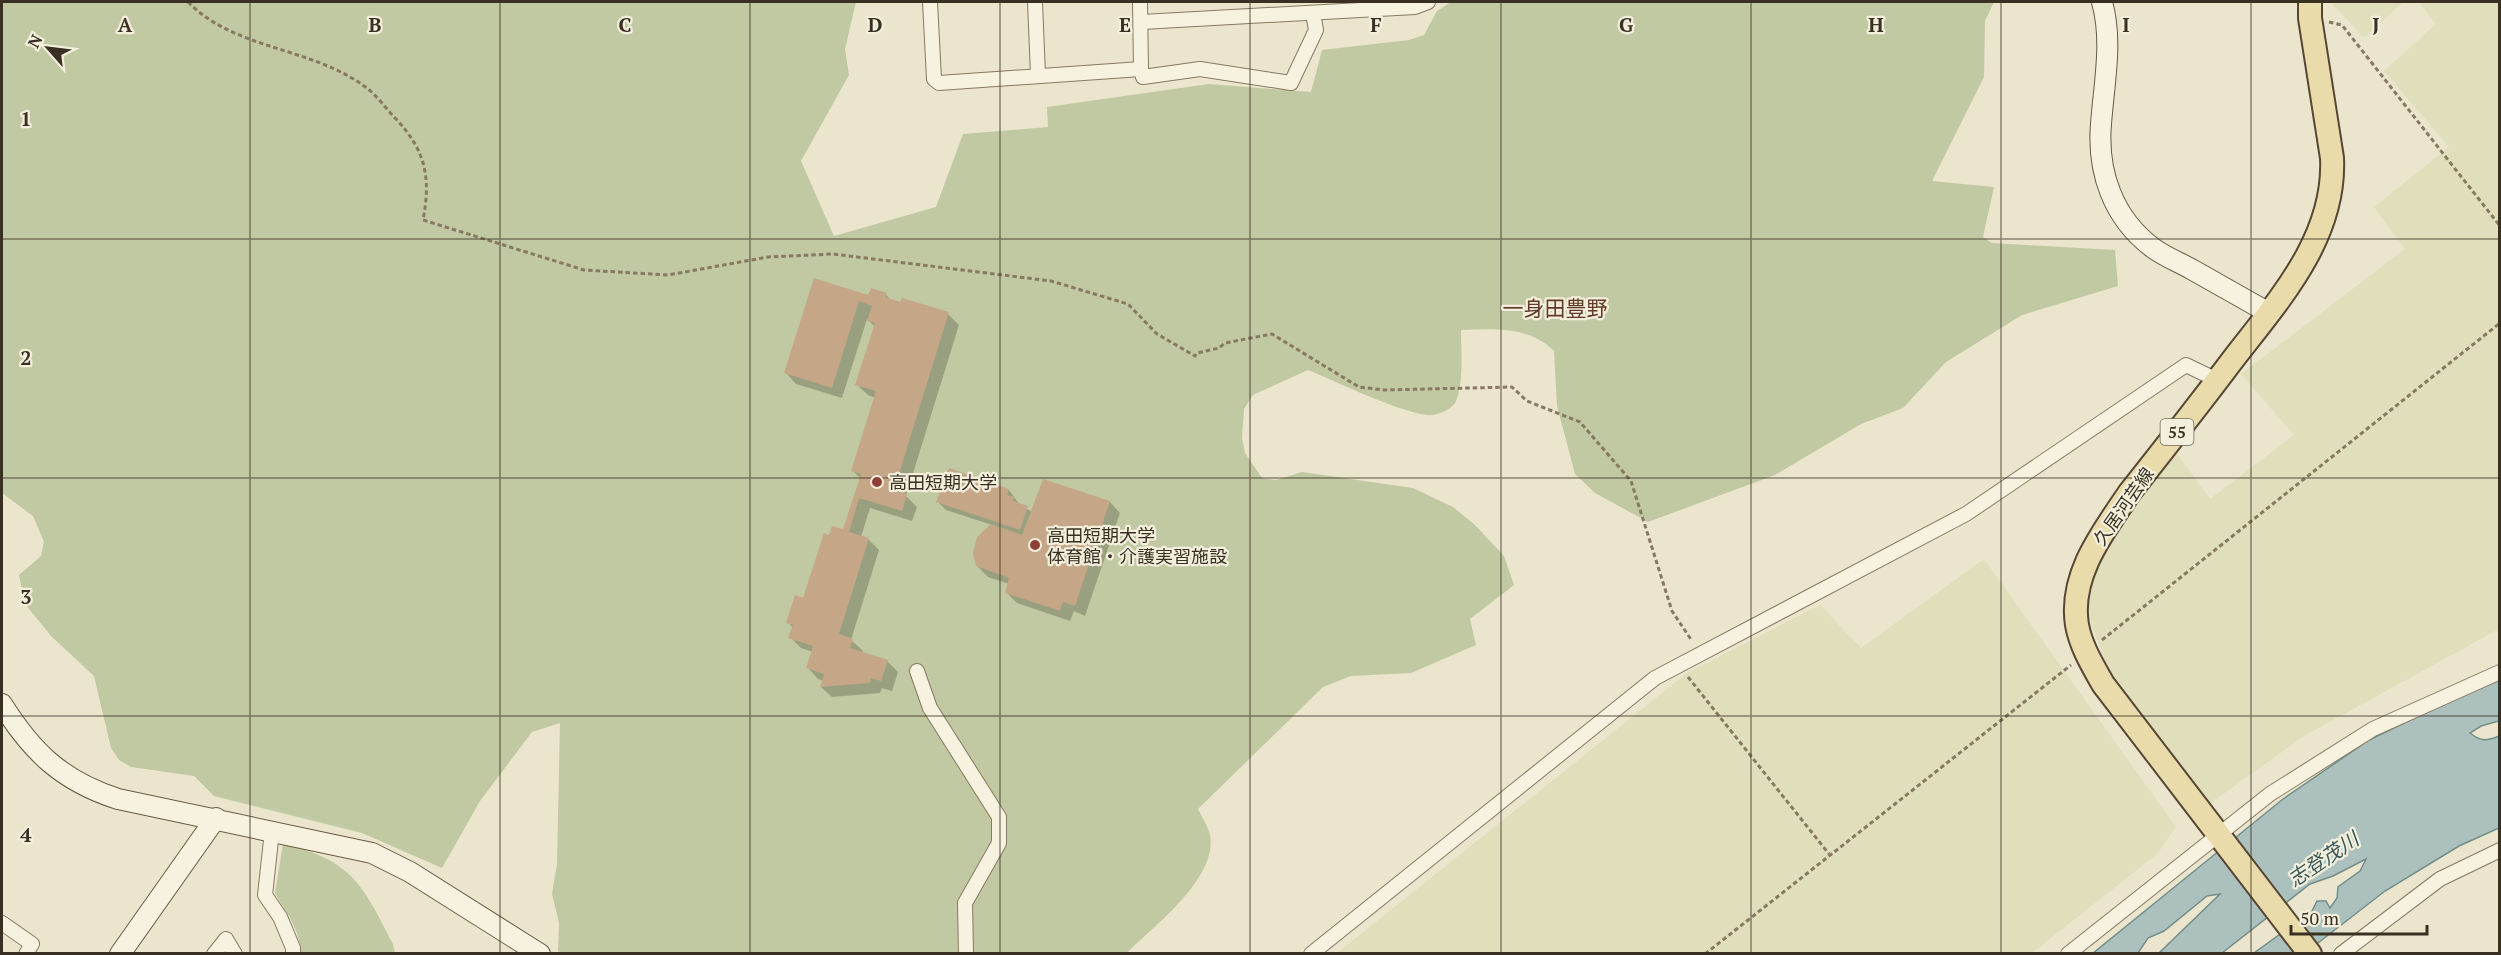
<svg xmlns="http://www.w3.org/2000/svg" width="2501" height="955" viewBox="0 0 2501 955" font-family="'PT Serif','Noto Sans JP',serif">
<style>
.farmland{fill:#e0debb}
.green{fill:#c0c9a1}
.water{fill:#acc1bd;stroke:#738e8a;stroke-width:1.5}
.shadow{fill:#0003}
.building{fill:#c5a787}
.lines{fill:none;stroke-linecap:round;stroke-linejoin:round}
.street-casing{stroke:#877962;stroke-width:16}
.secondary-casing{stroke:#695a45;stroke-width:22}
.primary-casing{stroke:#564735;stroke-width:26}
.path{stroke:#877962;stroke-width:3;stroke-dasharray:4.5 3;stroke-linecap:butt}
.street{stroke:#f6f2df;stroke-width:14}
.secondary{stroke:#f6f2df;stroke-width:20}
.primary{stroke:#e9dbaa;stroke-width:22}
.grid{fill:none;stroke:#393023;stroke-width:1.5;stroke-opacity:0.55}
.poi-dot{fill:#904038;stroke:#f3efdc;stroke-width:2}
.labels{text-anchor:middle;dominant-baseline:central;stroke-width:4.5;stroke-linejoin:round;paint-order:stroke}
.shield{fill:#f3efdc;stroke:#71695a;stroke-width:1.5}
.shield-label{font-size:16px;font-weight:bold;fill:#393023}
.poi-label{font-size:18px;fill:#393023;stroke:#f3efdc;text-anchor:start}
.street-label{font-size:18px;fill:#393023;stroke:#f3efdc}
.water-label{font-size:20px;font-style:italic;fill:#355657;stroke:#f3efdc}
.quarter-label{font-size:21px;fill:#613927;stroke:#f3efdc}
.grid-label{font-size:20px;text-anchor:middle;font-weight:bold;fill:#393023;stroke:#f3efdc;stroke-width:4.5;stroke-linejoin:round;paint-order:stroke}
</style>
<rect width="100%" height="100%" fill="#ebe5cd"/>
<g class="farmland">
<polygon points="2331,2 2403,2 2364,38"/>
<polygon points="2419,2 2499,2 2499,629 2304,736 2208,805 2109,671 2087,613 2096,566 2141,492 2176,452 2210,499 2294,435 2241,374 2405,249 2374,207 2449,147 2384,71 2436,24"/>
<polygon points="1984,559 2176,827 2157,854 2032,953 1337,953 1687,673 1820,605 1861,648"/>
</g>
<g class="green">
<path d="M2,2H856L845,49L849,75L801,161L834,236L936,207L963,134L1048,127L1047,107L1209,84L1311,92L1322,50L1409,40L1424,35L1437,11L1451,2H1994L1985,21L1984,77L1932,181L1994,187L1983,237L1992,243L2115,250L2118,286L2022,315L1946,362L1903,408L1861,424L1775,475L1648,522L1595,493L1575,474L1557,406L1554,351C1529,326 1494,329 1461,330C1461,350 1464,386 1455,403C1450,411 1435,416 1426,415C1392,409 1342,384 1308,370L1253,395L1244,409L1242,438L1245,453L1262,478L1276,480L1302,472L1413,488L1453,507L1475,525L1504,556L1514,585L1470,619L1476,645L1411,673L1351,676L1323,687L1198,809C1202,817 1208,826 1210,835C1218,878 1154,926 1127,953H561L558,951L559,923L552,894L557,864L560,723L532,732L480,801L442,868L362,833L214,796L194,776L131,767L119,760L111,748L94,676L52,637L25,604L19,575L41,556L44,542L33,516L2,493Z"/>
<path d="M283,844C353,860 363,886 393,944L395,953H300C302,932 285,911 275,893Z"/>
</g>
<path class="water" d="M2499,679V721L2481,726L2470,733C2481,742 2487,741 2499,736V828L2459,846L2385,891L2305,953H2254L2312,911L2317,901H2326L2330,908L2337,898L2338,887L2360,871L2366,859L2333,876L2310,884L2222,953H2159L2220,894L2207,896L2164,931L2148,938L2138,953L2092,954L2283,799L2369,740L2487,683Z"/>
<g class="shadow">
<polygon points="815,280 869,297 886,295 892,301 948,314 959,325 906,496 917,507 912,521 870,508 861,537 868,539 879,550 851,640 863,651 862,653 887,661 898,672 892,691 882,688 880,693 832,697 821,687 823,681 818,679 808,668 813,652 801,648 790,637 793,628 788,622 804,599 830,537 844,531 861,479 852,470 875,398 868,395 857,385 875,327 867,319 842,398 796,384 786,373"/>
<polygon points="1009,490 1020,505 1032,512 1110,502 1120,513 1085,616 1074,611 1070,621 1017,603 1006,592 1009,584 988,577 977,566 992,525 946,510 938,502"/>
</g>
<g class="building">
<polygon points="814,278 868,295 871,288 887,293 885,297 900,302 902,298 949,312 894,490 907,494 902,511 859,498 849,532 869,538 839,634 853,639 850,648 888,660 881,681 871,678 870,683 820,687 824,674 806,668 813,646 788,638 793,625 786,623 795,595 803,598 824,533 829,535 832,526 843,529 861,474 851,471 876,391 855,385 875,323 867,321 872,306 859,301 832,388 784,373"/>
<polygon points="949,468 1009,489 1007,495 1014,497 1013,501 1028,506 1020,530 936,502"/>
<polygon points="1043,479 1110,501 1075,606 1063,602 1060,611 1005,593 1009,578 976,566 973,553 977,537 991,524 1022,535"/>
</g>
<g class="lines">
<defs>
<g id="street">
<polyline points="930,2 934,79 939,83 1141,69"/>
<polyline points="1035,2 1038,75"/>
<polyline points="1140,2 1141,69 1143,77 1200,69 1291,83 1316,30 1313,13"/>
<polyline points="1142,22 1415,7 1428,2"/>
<polyline points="917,671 930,708 999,817 999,843 965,903 966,954"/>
<polyline points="272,831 265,895 280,917 293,948 293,954"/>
<polyline points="2,923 32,944 26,954"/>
<polyline points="214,954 226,939 235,954"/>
<polyline points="1311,954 1655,678 1966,514 2186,365 2217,380"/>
<polyline points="2068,954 2270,794 2373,729 2500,672"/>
<polyline points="2341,954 2440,879 2500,850"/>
</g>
<g id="secondary">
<path d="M2102,2C2113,41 2104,83 2101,124C2097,172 2113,218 2153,248C2165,257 2181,263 2193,270C2218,284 2244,299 2269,313"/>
<path d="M2,704C32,752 62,781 118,799L372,853L410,872L540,954"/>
<polyline points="120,954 216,818"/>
</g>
<path id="primary" d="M2310,954L2103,684C2093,666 2081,647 2077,625C2069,575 2103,532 2130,492C2164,449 2198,406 2231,362C2277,302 2336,239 2332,158L2310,18V2"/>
</defs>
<use href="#street" class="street-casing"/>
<use href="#secondary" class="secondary-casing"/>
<use href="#primary" class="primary-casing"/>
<g class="path">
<path d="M188,2C235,50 311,47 364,86C376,94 386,109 396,119C426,151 431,178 423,220L584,270L668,275L768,257L833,254L1051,281L1128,304L1157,334L1195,356L1197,353L1219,348L1225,343L1272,334L1359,387L1384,390L1512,387L1527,401L1580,422L1631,481L1672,611L1692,641"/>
<polyline points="2329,22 2342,25 2500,226"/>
<polyline points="2102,640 2500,323"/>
<polyline points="1688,677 1829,854"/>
<polyline points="1705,954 2071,665"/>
</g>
<use href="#street" class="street"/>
<use href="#secondary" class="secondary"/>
<use href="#primary" class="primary"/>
</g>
<path class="grid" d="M250,2V954M500,2V954M750,2V954M1000,2V954M1250,2V954M1501,2V954M1751,2V954M2001,2V954M2251,2V954M2,239H2500M2,478H2500M2,716H2500"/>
<g class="poi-dot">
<circle cx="877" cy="482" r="6"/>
<circle cx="1035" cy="545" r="6"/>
</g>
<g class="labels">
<rect class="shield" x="2160.5" y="419" width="33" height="26" rx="4.5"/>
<g class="shield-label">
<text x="2177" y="432">55</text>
</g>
<g class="poi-label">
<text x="889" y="482">高田短期大学</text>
<text x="1047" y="535">高田短期大学<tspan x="1047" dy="21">体育館・介護実習施設</tspan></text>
</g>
<g class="street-label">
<text transform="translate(2123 506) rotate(-55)">久居河芸線</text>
</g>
<g class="water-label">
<text transform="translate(2323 859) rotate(-34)">志登茂川</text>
</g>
<g class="quarter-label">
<text x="1555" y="308">一身田豊野</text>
</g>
</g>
<g class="grid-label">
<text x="125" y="32">A</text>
<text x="375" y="32">B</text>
<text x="625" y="32">C</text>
<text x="875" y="32">D</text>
<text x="1125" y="32">E</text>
<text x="1376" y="32">F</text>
<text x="1626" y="32">G</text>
<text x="1876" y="32">H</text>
<text x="2126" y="32">I</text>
<text x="2376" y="32">J</text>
<text x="26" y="126">1</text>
<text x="26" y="365">2</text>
<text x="26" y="604">3</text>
<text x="26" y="842">4</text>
</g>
<rect width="2501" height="955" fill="none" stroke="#393023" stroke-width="6"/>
<g transform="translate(48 48) rotate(298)" stroke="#f3efdc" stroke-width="4.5" paint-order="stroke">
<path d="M0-4.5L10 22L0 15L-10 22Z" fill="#393023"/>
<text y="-9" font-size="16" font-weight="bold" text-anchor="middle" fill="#393023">N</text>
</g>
<path d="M2291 925v9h136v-9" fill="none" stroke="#393023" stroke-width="3"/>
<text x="2300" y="925" font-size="18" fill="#393023" stroke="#f3efdc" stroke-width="4.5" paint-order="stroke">50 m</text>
</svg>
